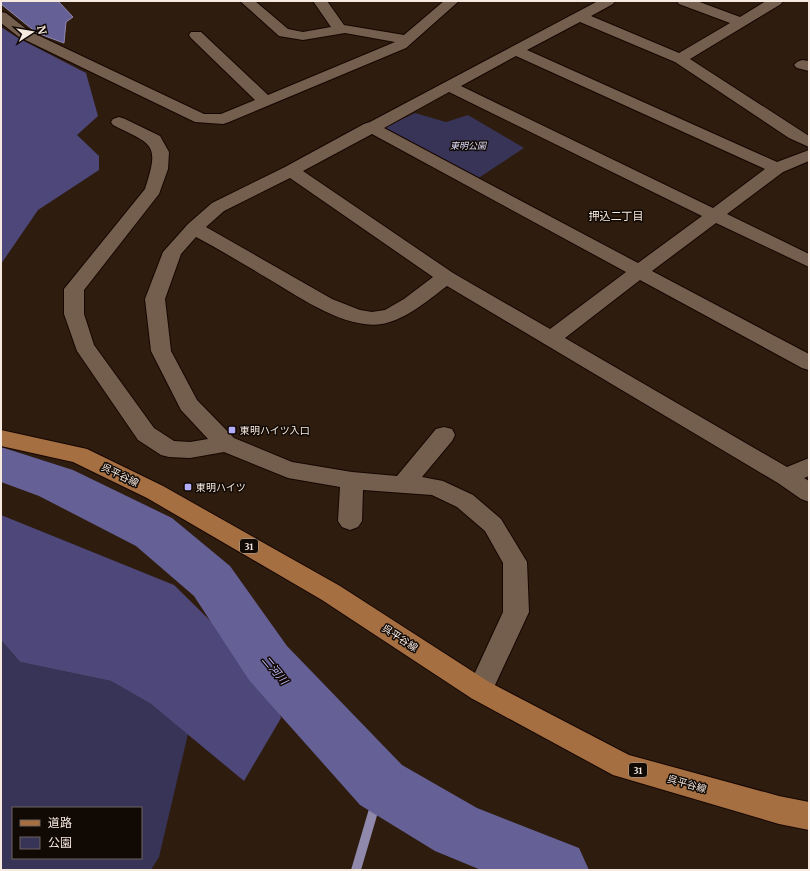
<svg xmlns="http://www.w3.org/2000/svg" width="810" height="871" viewBox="0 0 810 871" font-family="Merriweather,'Noto Sans JP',serif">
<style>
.green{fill:#383457;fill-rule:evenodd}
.forest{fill:#4d477a}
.water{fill:#656095;stroke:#9089ac}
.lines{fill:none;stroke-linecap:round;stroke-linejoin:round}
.stream{fill:#9089ac;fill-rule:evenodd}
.river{fill:#656095;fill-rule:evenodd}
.minor-casing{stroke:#160600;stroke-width:2}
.major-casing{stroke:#160600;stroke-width:2}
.minor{fill:#745f4f;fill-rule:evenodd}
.major{fill:#a56f41;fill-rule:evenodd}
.poi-dot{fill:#b3adf9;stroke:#110904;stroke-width:1.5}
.labels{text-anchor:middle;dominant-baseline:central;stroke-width:3;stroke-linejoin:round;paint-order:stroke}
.far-park-label{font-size:9px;font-style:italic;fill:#dfdeff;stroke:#110904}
.shield{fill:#110904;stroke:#b1a69e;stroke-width:1}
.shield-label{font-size:9px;font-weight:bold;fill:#f6e9e0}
.poi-label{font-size:10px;fill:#f6e9e0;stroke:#110904;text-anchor:start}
.street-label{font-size:10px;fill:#f6e9e0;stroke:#110904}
.neighbourhood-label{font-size:11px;fill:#f6e9e0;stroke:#110904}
.water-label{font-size:11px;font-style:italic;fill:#beb9fa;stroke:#110904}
</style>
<rect width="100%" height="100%" fill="#2e1c0f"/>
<g class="green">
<polygon points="415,113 446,122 468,115 524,148 477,179 384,128"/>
<path d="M1,640L20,662L111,681L151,704L188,734L159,857L151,870H1ZM13,808H141V858H13Z"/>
</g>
<g class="forest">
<polygon points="1,27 18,38 86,73 98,116 77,135 99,156 99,170 38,210 1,264"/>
<polygon points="1,515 174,585 237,647 273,691 281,718 244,781 151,704 111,681 20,662 1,640"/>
</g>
<polygon class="water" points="1,1 58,1 73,17 66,22 64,43 37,33 1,4"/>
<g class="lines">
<polygon class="stream" points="381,780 385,782 386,785 361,870 351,870 376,785 377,782"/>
<polygon class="river" points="1,447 73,470 172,518 230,566 287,646 402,765 477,808 579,848 589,870 481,870 435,851 360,805 249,680 194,596 136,546 39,496 1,482"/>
<defs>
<g id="minor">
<polygon points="240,1 255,1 288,29 303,32 331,27 313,1 327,1 344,25 404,35 444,1 459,1 406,48 229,122 223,124 195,122 19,37 1,23 1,12 6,13 29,31 204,114 221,114 255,100 191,38 189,35 191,32 201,32 268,95 395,42 345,33 303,40 279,36"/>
<path d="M598,1H615L613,4L591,16L679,53L730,23L679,4L677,1H697L740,17L766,1H783L781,4L690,59L809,136V147L789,138L675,62L580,22L527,50L777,162L809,150V161L783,172L727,214L809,254V267L716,223L652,271L809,354V370L802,368L640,280L565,338L787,467L809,458V476L804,478L809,481V502L801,499L778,483L447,286C427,301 407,319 382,324C345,330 298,296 267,278C244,264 220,250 196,237L181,254L165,299L171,351L197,400L234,438L292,462L352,472L397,476L436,429L444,427L452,429L455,435L452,441L422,477L443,481L473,495L501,519L527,562L529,612L489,698L480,702L471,698L467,690L503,612V563L485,531L457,507L432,495L363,490L362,521L358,527L350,530L342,527L338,521L340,487L288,478L224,452L190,458L169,457L161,455L138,440L77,351L64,314V289L145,189C160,143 153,145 113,125L111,122L113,119L119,117L125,119L160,136L169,152L168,169L159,194L84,290V314L94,345L154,428L174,441L190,442L208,439L181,410L151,351L145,299L163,252L188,224L212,203L285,167L364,124L370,122ZM516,56L765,169L713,208L461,86ZM449,92L702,216L638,263L384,128ZM372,134L626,272L550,329L453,273L303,171ZM290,178L433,277L404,299L385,310L372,312L360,310L332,299L206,227L224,211Z"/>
<polygon points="802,60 809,61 809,71 797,68 794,65 797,62"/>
</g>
<polygon id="major" points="1,430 87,449 163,486 340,586 489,682 629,755 779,796 809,802 809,830 779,824 613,775 471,698 322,600 147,498 73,462 1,446"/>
</defs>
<use href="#minor" class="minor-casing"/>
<use href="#major" class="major-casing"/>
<use href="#minor" class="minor"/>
<use href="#major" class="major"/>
</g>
<g class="poi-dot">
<rect x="228" y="426" width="8" height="8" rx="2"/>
<rect x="184" y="483" width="8" height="8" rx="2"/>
</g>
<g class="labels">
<g class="far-park-label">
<text x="468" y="145">東明公園</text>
</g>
<g class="shield">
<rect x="240" y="539" width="18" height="14" rx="3"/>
<rect x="629" y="763" width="18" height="14" rx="3"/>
</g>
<g class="shield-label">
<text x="249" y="546">31</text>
<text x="638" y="770">31</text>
</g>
<g class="poi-label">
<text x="240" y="430">東明ハイツ入口</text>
<text x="196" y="487">東明ハイツ</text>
</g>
<g class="street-label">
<text transform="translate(120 475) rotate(26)">呉平谷線</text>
<text transform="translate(400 638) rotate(33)">呉平谷線</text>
<text transform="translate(687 784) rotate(16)">呉平谷線</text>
</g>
<g class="neighbourhood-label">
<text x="616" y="216">押込二丁目</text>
</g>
<g class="water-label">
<text transform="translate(275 670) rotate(50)">二河川</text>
</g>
</g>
<rect width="810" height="871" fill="none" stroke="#f6e9e0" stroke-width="4"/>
<rect x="12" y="807" width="130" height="52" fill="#110904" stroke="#6d635c"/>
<rect x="20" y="820" width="20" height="6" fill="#a56f41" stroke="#6d635c"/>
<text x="48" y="827" font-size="12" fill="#f6e9e0">道路</text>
<rect x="20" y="837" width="20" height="12" fill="#383457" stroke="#6d635c"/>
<text x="48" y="847" font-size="12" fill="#f6e9e0">公園</text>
<g transform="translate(32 32) rotate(78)" stroke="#110904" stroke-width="3" paint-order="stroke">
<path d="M0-3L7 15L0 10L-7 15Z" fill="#f6e9e0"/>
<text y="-6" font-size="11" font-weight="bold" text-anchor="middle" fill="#f6e9e0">N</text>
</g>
</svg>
